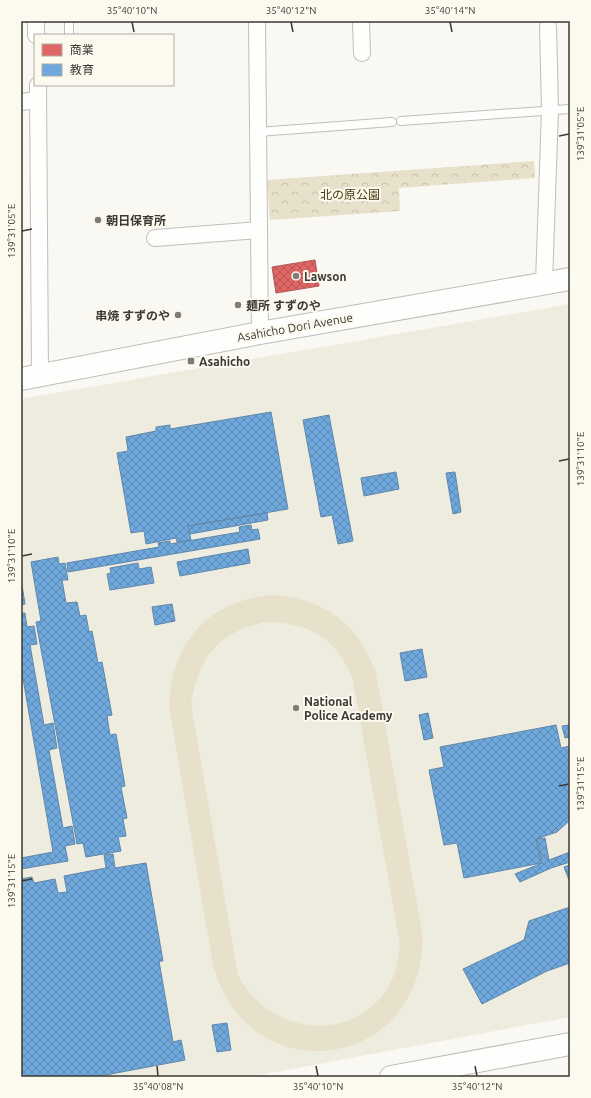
<svg xmlns="http://www.w3.org/2000/svg" width="591" height="1098" viewBox="0 0 591 1098" font-family="Ubuntu,'Noto Sans JP',sans-serif">
<style>
.built{fill:#eeebdf}
.park{fill:url(#park-crowns)}
.pitch{fill:#e7e1cb;fill-rule:evenodd}
.shops{fill:url(#shops-cross-hatch);stroke:#ae5857}
.schools{fill:url(#schools-cross-hatch);stroke:#5f87aa}
.lines{fill:none;stroke-linecap:round;stroke-linejoin:round}
.lane-casing{stroke:#bfbeba;stroke-width:10}
.street-casing{stroke:#bfbeba;stroke-width:18}
.secondary-casing{stroke:#bfbeba;stroke-width:24}
.lane{stroke:#fefefd;stroke-width:8}
.street{stroke:#fefefd;stroke-width:16}
.secondary{stroke:#fefefd;stroke-width:22}
.ticks{fill:none;stroke:#3a3935;stroke-width:1.5}
.poi-dot{fill:#7d7c77;stroke:#fcf9ef;stroke-width:1.5}
.labels{text-anchor:middle;dominant-baseline:central;stroke-width:4;stroke-linejoin:round;paint-order:stroke}
.park-label{font-size:12px;fill:#473a0b;stroke:#fcf9ef}
.poi-label{font-size:12px;font-weight:bold;fill:#3a3935;stroke:#fcf9ef;text-anchor:start}
.street-label{font-size:12px;fill:#3a3935;stroke:#fcf9ef}
.neatline{fill:none;stroke:#3a3935;stroke-width:1.5}
.ticks-label{font-size:10px;text-anchor:middle;fill:#3a3935}
</style>
<defs>
<pattern id="park-crowns" width="20" height="18" patternUnits="userSpaceOnUse"><rect width="20" height="18" fill="#e7e1cb"/><path d="M2 6a3 3 0 1 1 6 0M12 15a3 3 0 1 1 6 0" fill="none" stroke="#c7c2af"/></pattern>
<pattern id="shops-cross-hatch" width="8" height="8" patternUnits="userSpaceOnUse"><rect width="8" height="8" fill="#e06666"/><path d="M0 0l8 8M0 8l8-8" fill="none" stroke="#b75555"/></pattern>
<pattern id="schools-cross-hatch" width="8" height="8" patternUnits="userSpaceOnUse"><rect width="8" height="8" fill="#6fa8dc"/><path d="M0 0l8 8M0 8l8-8" fill="none" stroke="#5c8ab3"/></pattern>
</defs>
<rect width="100%" height="100%" fill="#f9f8f2"/>
<polygon class="built" points="570,304 570,1017 249,1077 21,1077 21,399"/>
<polygon class="park" points="534,161 535,178 399,188 400,211 270,220 267,180"/>
<path class="pitch" d="M273,595C325,599 359,624 376,673L422,932C429,1069 249,1098 213,965L169,706C171,642 210,600 273,595ZM265,622C309,622 337,638 353,680L400,945C398,956 397,969 392,980C360,1046 269,1037 238,975L191,704C199,657 217,633 265,622Z"/>
<polygon class="shops" points="315,260 319,286 276,293 272,267"/>
<g class="schools">
<polygon points="271,412 288,509 188,526 191,540 177,542 176,538 146,544 144,531 131,533 117,453 128,451 126,437 156,431 156,427 170,425 170,429"/>
<polygon points="329,415 353,541 338,544 332,515 321,517 303,420"/>
<polygon points="396,472 399,489 364,496 361,478"/>
<polygon points="455,472 461,512 453,514 446,473"/>
<polygon points="267,513 268,520 190,534 188,526"/>
<polygon points="251,525 252,530 258,529 260,539 68,572 67,563 159,547 158,543 170,541 170,544 240,532 239,527"/>
<polygon points="248,549 250,563 180,576 177,562"/>
<polygon points="58,557 59,564 65,563 68,580 62,580 66,603 77,602 80,616 86,615 89,632 92,631 98,663 102,662 112,715 107,716 110,735 116,734 125,786 121,787 127,818 123,819 126,836 118,837 121,851 86,857 83,843 77,844 36,622 41,621 31,562"/>
<polygon points="138,563 139,569 151,567 154,583 110,590 107,574 111,573 110,568"/>
<polygon points="21,579 25,604 21,605"/>
<polygon points="172,604 175,621 155,625 152,607"/>
<polygon points="21,613 25,613 27,627 34,626 37,644 30,645 44,725 53,723 57,748 49,750 63,828 72,826 75,844 65,846 68,861 21,869 21,858 53,852 21,667"/>
<polygon points="422,649 427,677 405,681 400,653"/>
<polygon points="428,713 433,738 424,740 419,715"/>
<polygon points="556,725 561,748 570,746 570,820 557,832 536,839 541,863 464,878 457,843 444,845 429,770 444,767 440,747"/>
<polygon points="570,725 570,737 565,738 562,726"/>
<polygon points="545,838 549,860 570,852 570,862 551,868 520,882 515,874 542,863 537,839"/>
<polygon points="113,854 115,868 146,863 163,961 159,961 173,1042 181,1040 185,1060 95,1077 21,1077 21,879 32,877 34,883 55,879 58,893 67,892 64,876 106,868 104,855"/>
<polygon points="570,865 570,879 569,880 564,867"/>
<polygon points="570,907 570,963 547,971 482,1004 463,969 524,940 529,921"/>
<polygon points="227,1023 231,1050 217,1052 212,1025"/>
</g>
<g class="lines">
<defs>
<g id="lane">
<polyline points="69,21 69,35"/>
<polyline points="401,121 570,109"/>
<polyline points="258,132 392,122"/>
</g>
<g id="street">
<polyline points="36,21 36,35"/>
<polyline points="257,21 260,333"/>
<polyline points="361,21 362,53"/>
<polyline points="38,85 40,375"/>
<polyline points="21,102 38,100"/>
<polyline points="155,238 259,230"/>
<polyline points="544,283 550,110 548,27"/>
</g>
<g id="secondary">
<polyline points="21,379 260,333 570,279"/>
<polyline points="391,1077 570,1044"/>
</g>
</defs>
<use href="#lane" class="lane-casing"/>
<use href="#street" class="street-casing"/>
<use href="#secondary" class="secondary-casing"/>
<use href="#lane" class="lane"/>
<use href="#street" class="street"/>
<use href="#secondary" class="secondary"/>
</g>
<path class="ticks" d="M132,22L134,32M291,22L293,32M450,22L452,32M559,136L569,134M22,231L32,229M559,461L569,459M22,556L32,554M559,786L569,784M22,881L32,879M157,1066L158,1076M316,1066L318,1076M475,1066L477,1076"/>
<g class="poi-dot">
<circle cx="98" cy="220" r="4"/>
<circle cx="296" cy="276" r="4"/>
<circle cx="238" cy="305" r="4"/>
<circle cx="178" cy="315" r="4"/>
<rect x="187" y="357" width="8" height="8" rx="2"/>
<circle cx="296" cy="708" r="4"/>
</g>
<g class="labels">
<g class="park-label">
<text x="350" y="194">北の原公園</text>
</g>
<g class="poi-label">
<text x="106" y="220">朝日保育所</text>
<text x="304" y="276">Lawson</text>
<text x="246" y="305">麺所 すずのや</text>
<text x="170" y="315" text-anchor="end">串焼 すずのや</text>
<text x="199" y="361">Asahicho</text>
<text x="304" y="701">National<tspan x="304" dy="14">Police Academy</tspan></text>
</g>
<g class="street-label">
<text transform="translate(295 327) rotate(-10)">Asahicho Dori Avenue</text>
</g>
</g>
<rect width="591" height="1098" fill="none" stroke="#fcf9ef" stroke-width="44"/>
<rect x="34" y="34" width="140" height="52" fill="#fcf9ef" stroke="#aeaca5"/>
<rect x="42" y="44" width="20" height="12" fill="#e06666" stroke="#aeaca5"/>
<text x="70" y="54" font-size="12" fill="#3a3935">商業</text>
<rect x="42" y="64" width="20" height="12" fill="#6fa8dc" stroke="#aeaca5"/>
<text x="70" y="74" font-size="12" fill="#3a3935">教育</text>
<rect x="22" y="22" width="547" height="1054" class="neatline"/>
<g class="ticks-label">
<text x="132" y="14">35°40'10"N</text>
<text x="291" y="14">35°40'12"N</text>
<text x="450" y="14">35°40'14"N</text>
<text transform="translate(580 134) rotate(-90)" y="4">139°31'05"E</text>
<text transform="translate(11 231) rotate(-90)" y="4">139°31'05"E</text>
<text transform="translate(580 459) rotate(-90)" y="4">139°31'10"E</text>
<text transform="translate(11 556) rotate(-90)" y="4">139°31'10"E</text>
<text transform="translate(580 784) rotate(-90)" y="4">139°31'15"E</text>
<text transform="translate(11 881) rotate(-90)" y="4">139°31'15"E</text>
<text x="158" y="1090">35°40'08"N</text>
<text x="318" y="1090">35°40'10"N</text>
<text x="477" y="1090">35°40'12"N</text>
</g>
</svg>
